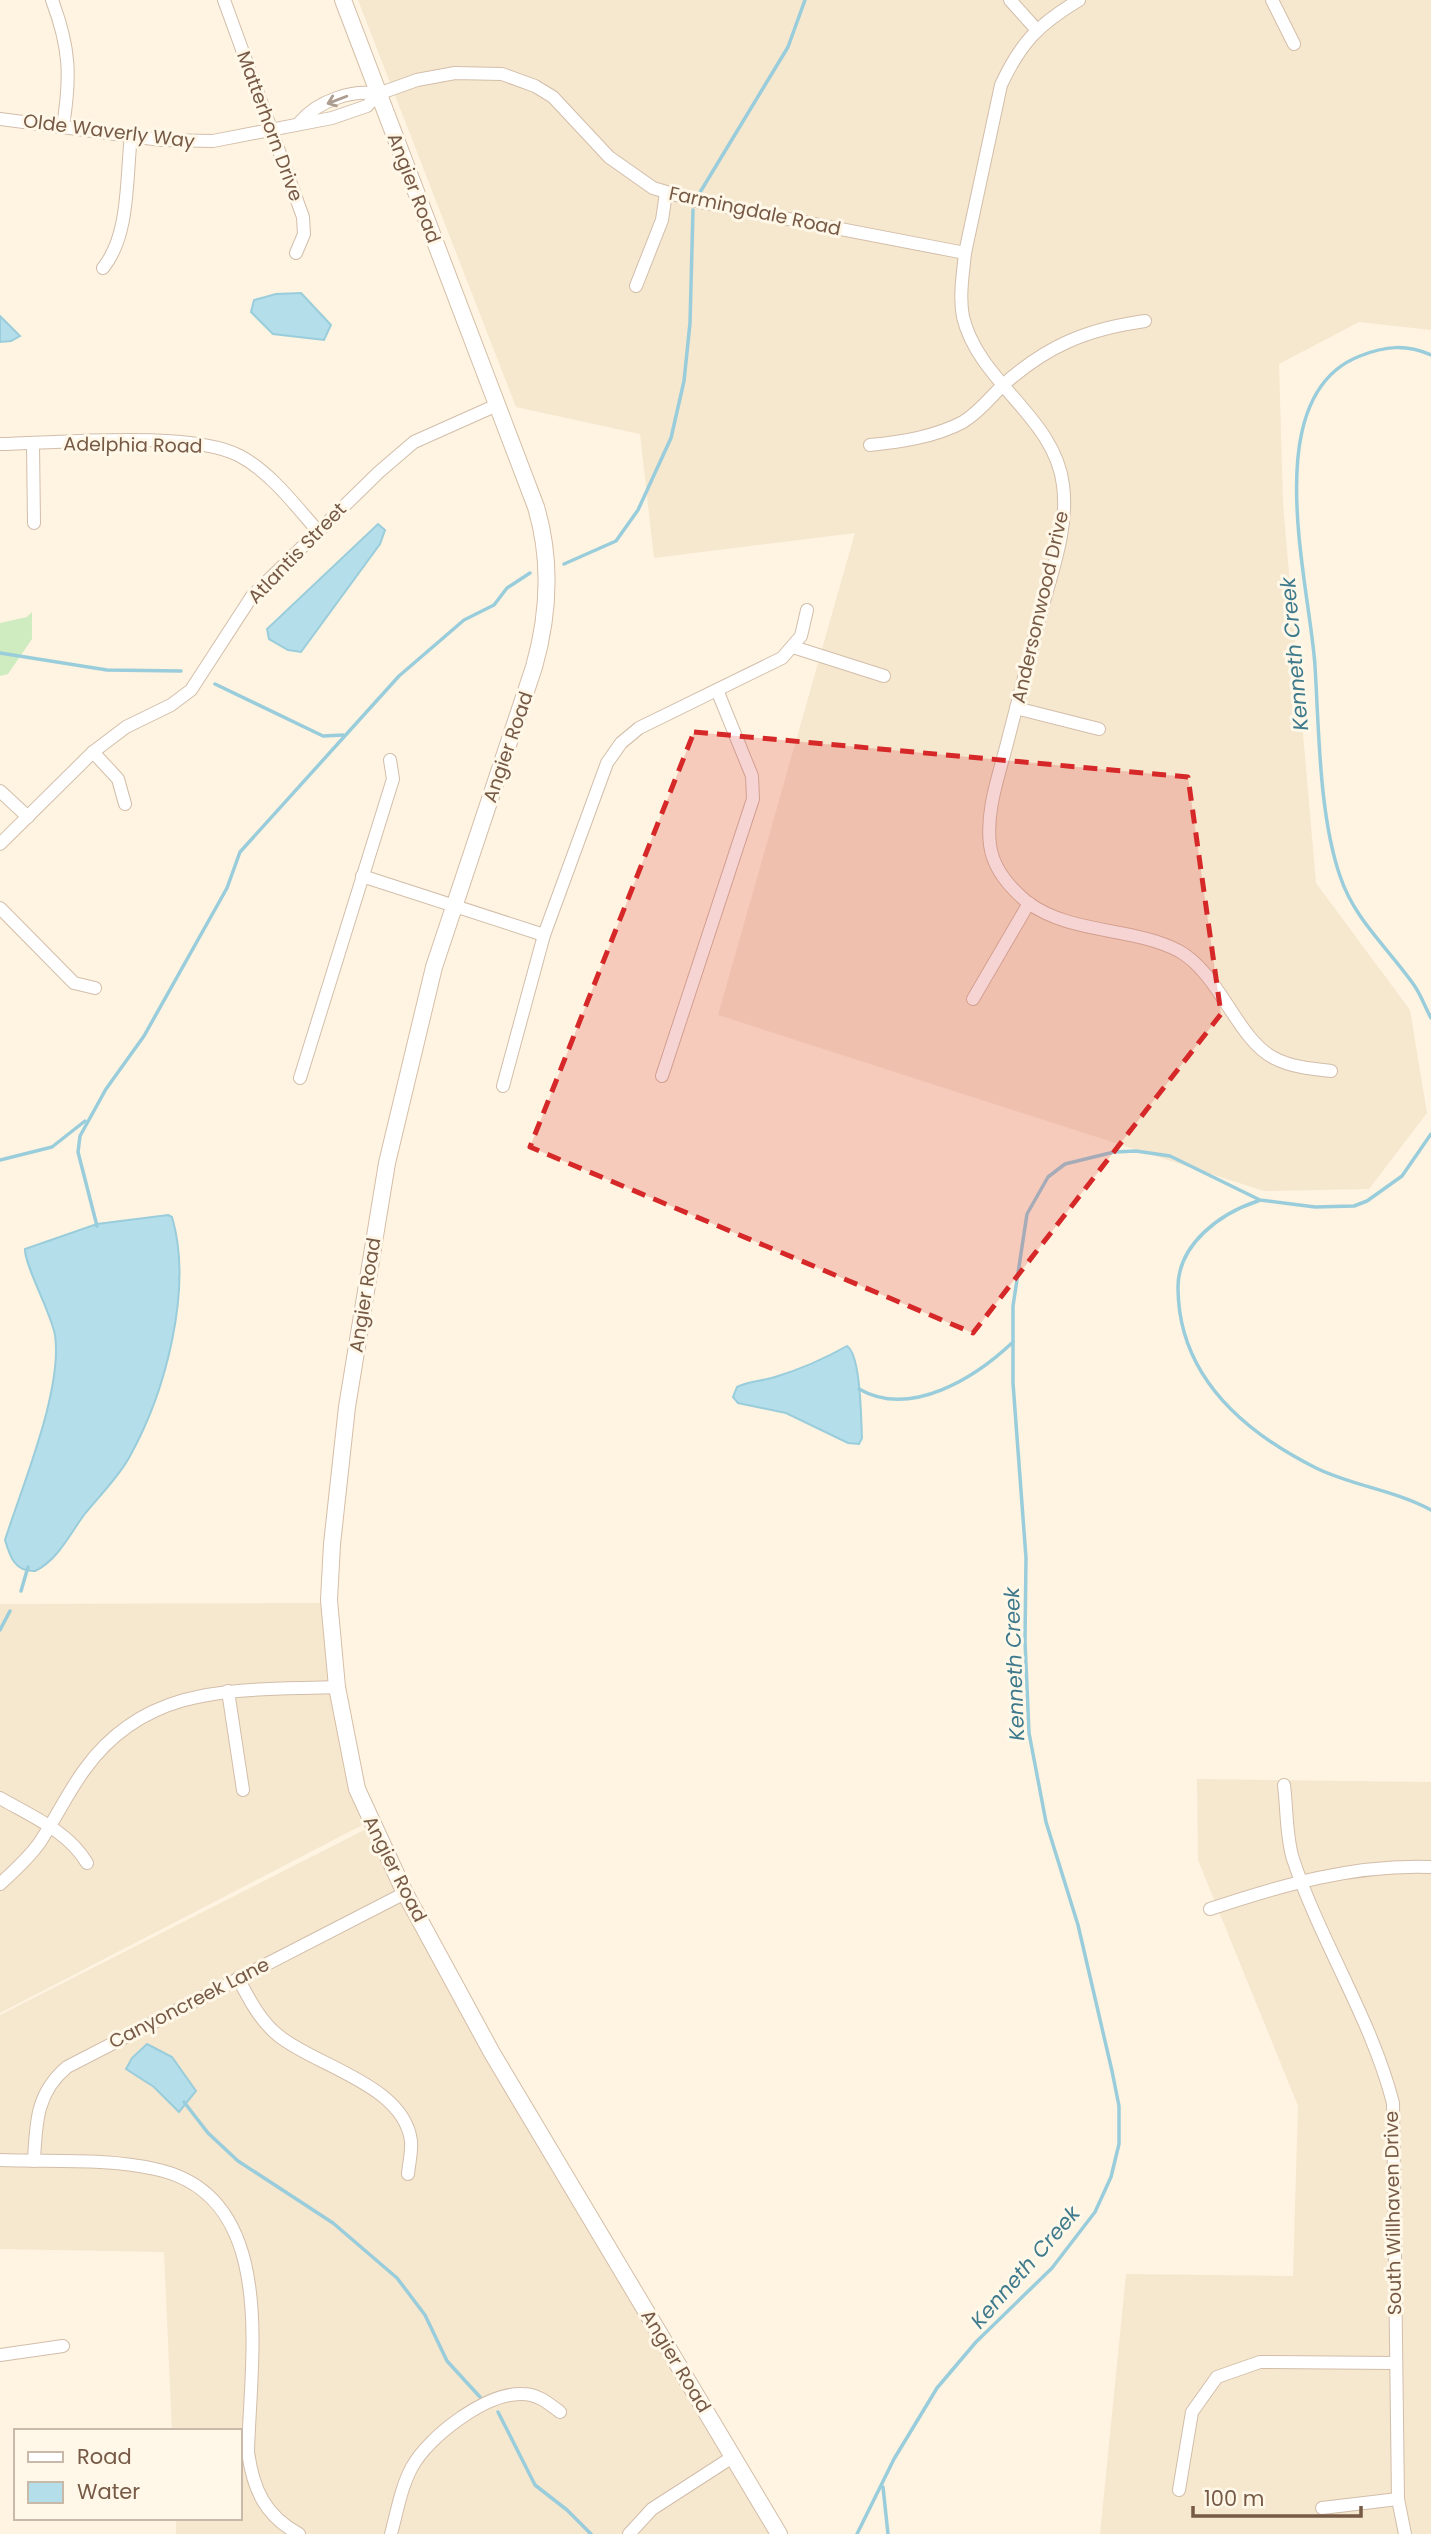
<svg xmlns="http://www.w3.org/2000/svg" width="1431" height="2534" viewBox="0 0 1431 2534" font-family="Poppins,sans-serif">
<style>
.residential{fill:#f6e7cf}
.green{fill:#ceecbf}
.water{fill:#b4dee9;stroke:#9acddb;stroke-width:2}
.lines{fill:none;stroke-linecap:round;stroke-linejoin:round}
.stream{stroke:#9acddb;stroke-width:3.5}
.street-casing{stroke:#d2beaa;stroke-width:14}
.secondary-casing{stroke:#d5bea7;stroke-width:18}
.street{stroke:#fff;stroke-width:12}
.secondary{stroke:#fff;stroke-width:16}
.oneway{stroke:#ad9c90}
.marked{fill:#d62828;fill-opacity:0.2;stroke:#d62828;stroke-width:5;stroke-dasharray:14 9;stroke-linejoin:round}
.labels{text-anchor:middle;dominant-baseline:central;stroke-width:6;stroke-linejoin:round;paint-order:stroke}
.street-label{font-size:19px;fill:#775a46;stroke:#fff8e9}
.water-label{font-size:21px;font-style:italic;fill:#3e7a8c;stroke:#fff8e9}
</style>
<rect width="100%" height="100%" fill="#fef4e1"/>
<g class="residential">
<polygon points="358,0 1431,0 1431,330 1359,322 1279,364 1283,504 1316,883 1410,1010 1427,1113 1369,1189 1264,1191 718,1015 855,533 654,558 640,434 516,407"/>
<polygon points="322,1603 327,1664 372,1820 0,2013 0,1604"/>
<polygon points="1197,1779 1431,1782 1431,2534 1100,2534 1126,2274 1293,2276 1298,2106 1198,1860"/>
<polygon points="372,1826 436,1964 777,2534 176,2534 176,2518 240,2518 240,2431 172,2431 164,2252 0,2249 0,2015"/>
</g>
<polygon class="green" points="32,612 32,639 8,674 0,676 0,623 27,617"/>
<g class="water">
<polygon points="301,293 331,325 324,340 273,334 251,312 254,300 276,294"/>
<polygon points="0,316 20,336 11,341 0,342"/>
<polygon points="378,524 385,530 380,544 301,652 288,650 269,639 267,629"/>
<path d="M168,1215L172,1217C193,1288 166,1391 130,1456C119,1477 99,1496 84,1515C70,1534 57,1561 35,1571C15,1572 10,1557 5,1540C22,1486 63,1390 55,1335C51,1313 24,1264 25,1249L97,1224Z"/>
<path d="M847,1346C861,1355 861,1419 862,1438L859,1444L848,1443L786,1413L738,1403L733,1397L737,1387C749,1381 762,1381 775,1377C801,1369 824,1359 847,1346Z"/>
<polygon points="147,2044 172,2057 196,2091 179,2112 154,2087 126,2069 132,2058"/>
</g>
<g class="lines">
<g class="stream">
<polyline points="699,194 788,47 805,0"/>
<path d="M1431,355C1406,344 1385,346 1360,356C1256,396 1310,585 1315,666C1319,730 1319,815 1340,876C1354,919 1388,948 1414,985C1421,995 1425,1007 1431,1018"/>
<polyline points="564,564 616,541 638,510 671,438 684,381 690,323 693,210"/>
<polyline points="0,653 107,670 181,671"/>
<polyline points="215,684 323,736 343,735"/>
<polyline points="0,1160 52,1147 85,1121"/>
<path d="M1258,1201C1221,1213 1177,1244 1178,1289C1179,1376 1242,1431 1316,1468C1353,1486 1394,1490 1431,1510"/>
<polyline points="97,1226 78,1152 80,1136 106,1089 144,1036 227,888 240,852 399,676 464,620 494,605 507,588 530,573"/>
<path d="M859,1389C911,1419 976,1377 1013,1342"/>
<polyline points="21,1591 28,1567"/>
<polyline points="0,1630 10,1611"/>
<polyline points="184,2102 208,2133 238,2161 333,2223 397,2278 425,2315 447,2361 480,2397"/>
<polyline points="498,2412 535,2485 567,2510 591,2534"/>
<polyline points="883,2487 888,2534"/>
<polyline points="857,2534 894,2459 937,2388 976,2342 1052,2268 1095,2212 1111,2177 1119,2144 1119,2106 1112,2071 1078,1925 1046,1822 1029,1733 1025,1641 1026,1558 1013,1383 1013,1306 1027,1214 1048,1177 1065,1164 1114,1152 1136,1151 1170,1156 1260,1200 1315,1207 1354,1206 1367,1201 1402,1176 1431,1134"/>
</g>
<defs>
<g id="street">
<path d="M52,0C70,48 71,76 63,126"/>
<polyline points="224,0 303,217 304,234 296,253"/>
<polyline points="1010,0 1036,29"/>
<path d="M1079,0C1039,24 1021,42 1001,85L965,253C963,274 959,296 963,317C979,383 1055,417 1063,485C1069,528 1051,574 1040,616C1028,661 1017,706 1005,751C997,781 986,813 990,845C993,869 1009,887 1027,902C1072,935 1131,926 1179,951C1220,974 1237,1039 1274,1058C1291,1067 1312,1069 1331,1071"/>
<polyline points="1272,0 1294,44"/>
<polyline points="0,119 161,140 213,141 332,118 367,106 378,94 417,80 455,73 502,74 535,86 553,97 609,157 653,188 700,202 965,253"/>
<path d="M300,122C318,101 352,89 378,94"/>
<path d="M103,268C130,235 126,178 131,136"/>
<polyline points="636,286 662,220 666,193"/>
<path d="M0,444C58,443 192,430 240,456C270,472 295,505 317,530"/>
<polyline points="33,444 34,523"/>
<path d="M870,445C900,442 935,437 963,422C979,412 989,399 1002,386C1046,346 1087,329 1145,321"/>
<polyline points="793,647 884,676"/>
<polyline points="1016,708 1099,729"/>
<polyline points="93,752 118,779 125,804"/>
<polyline points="0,791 28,817"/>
<polyline points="0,844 93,752 126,727 171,705 191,690 252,596 379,472 414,442 497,405"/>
<polyline points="362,876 544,935"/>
<polyline points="0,908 74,983 95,988"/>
<polyline points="973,999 1029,903"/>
<polyline points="662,1076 753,799 752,776 717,690"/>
<polyline points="300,1078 393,779 390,760"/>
<polyline points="503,1086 544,935 607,763 621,743 639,728 782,658 801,636 807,610"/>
<polyline points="228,1691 243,1790"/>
<path d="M1284,1785C1287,1809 1286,1837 1293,1859C1321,1943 1371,2018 1393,2103L1398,2499L1405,2534"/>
<path d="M0,1798C31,1816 68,1831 87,1863"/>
<path d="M0,1884C14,1871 29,1858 40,1842C56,1818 68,1792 85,1769C149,1681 241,1691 337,1687"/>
<path d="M1210,1909C1282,1885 1354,1864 1431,1867"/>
<path d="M238,1978C249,1999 260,2021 279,2036C316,2066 404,2085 411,2141C412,2152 409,2163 408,2174"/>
<path d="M0,2160C50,2162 106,2158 155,2169C280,2195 250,2360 248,2452C253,2489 265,2516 299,2534"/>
<path d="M34,2161C36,2123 36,2093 67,2067L405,1893"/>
<polyline points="0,2355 63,2346"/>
<polyline points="1179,2490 1192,2412 1217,2377 1260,2362 1394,2363"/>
<polyline points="1322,2508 1398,2499"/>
<path d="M391,2534C397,2512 401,2487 412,2467C429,2436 486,2393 522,2394C538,2394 548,2403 560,2412"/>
<polyline points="629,2534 652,2509 734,2456"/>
</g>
<path id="secondary" d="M343,0L536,507C552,561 549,614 534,667L434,967L387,1163L347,1407L332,1544L329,1600L337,1687L357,1789L405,1893L492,2053L779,2534"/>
</defs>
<use href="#street" class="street-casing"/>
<use href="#secondary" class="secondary-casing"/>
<use href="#street" class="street"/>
<use href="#secondary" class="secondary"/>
</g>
<defs><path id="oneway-shaft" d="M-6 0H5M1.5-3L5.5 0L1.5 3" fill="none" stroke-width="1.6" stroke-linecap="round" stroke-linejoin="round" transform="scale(1.75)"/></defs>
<use class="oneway" href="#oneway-shaft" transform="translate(337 100) rotate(159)"/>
<path class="marked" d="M694,732L1188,777L1221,1014L973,1333L530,1147Z"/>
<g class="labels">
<g class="street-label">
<text transform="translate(270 126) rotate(70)">Matterhorn Drive</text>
<text transform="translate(109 131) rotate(7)">Olde Waverly Way</text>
<text transform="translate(414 188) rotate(69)">Angier Road</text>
<text transform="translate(755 211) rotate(12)">Farmingdale Road</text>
<text transform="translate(133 445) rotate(1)">Adelphia Road</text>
<text transform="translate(297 553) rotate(-46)">Atlantis Street</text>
<text transform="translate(1040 607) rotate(-77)">Andersonwood Drive</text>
<text transform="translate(508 747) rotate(-71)">Angier Road</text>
<text transform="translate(365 1295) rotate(-81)">Angier Road</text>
<text transform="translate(395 1869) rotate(63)">Angier Road</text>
<text transform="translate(189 2003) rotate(-27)">Canyoncreek Lane</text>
<text transform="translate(1393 2213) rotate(-91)">South Willhaven Drive</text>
<text transform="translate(676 2361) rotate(59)">Angier Road</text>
</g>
<g class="water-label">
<text transform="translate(1294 654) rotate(-95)">Kenneth Creek</text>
<text transform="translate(1014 1664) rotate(-92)">Kenneth Creek</text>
<text transform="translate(1025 2267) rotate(-49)">Kenneth Creek</text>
</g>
</g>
<rect x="14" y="2429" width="228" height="91" fill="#fff8e9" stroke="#c9b9a8" stroke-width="2"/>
<rect x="28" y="2452" width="35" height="10" fill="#ffffff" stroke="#c9b9a8" stroke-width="2"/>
<text x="77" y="2464" font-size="21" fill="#775a46">Road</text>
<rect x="28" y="2482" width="35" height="21" fill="#b4dee9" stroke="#c9b9a8" stroke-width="2"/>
<text x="77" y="2499" font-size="21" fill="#775a46">Water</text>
<path d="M1193 2506v10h168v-10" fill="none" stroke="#775a46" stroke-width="3.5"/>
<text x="1204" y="2506" font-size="21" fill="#775a46" stroke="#fff8e9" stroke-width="5" paint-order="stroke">100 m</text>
</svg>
